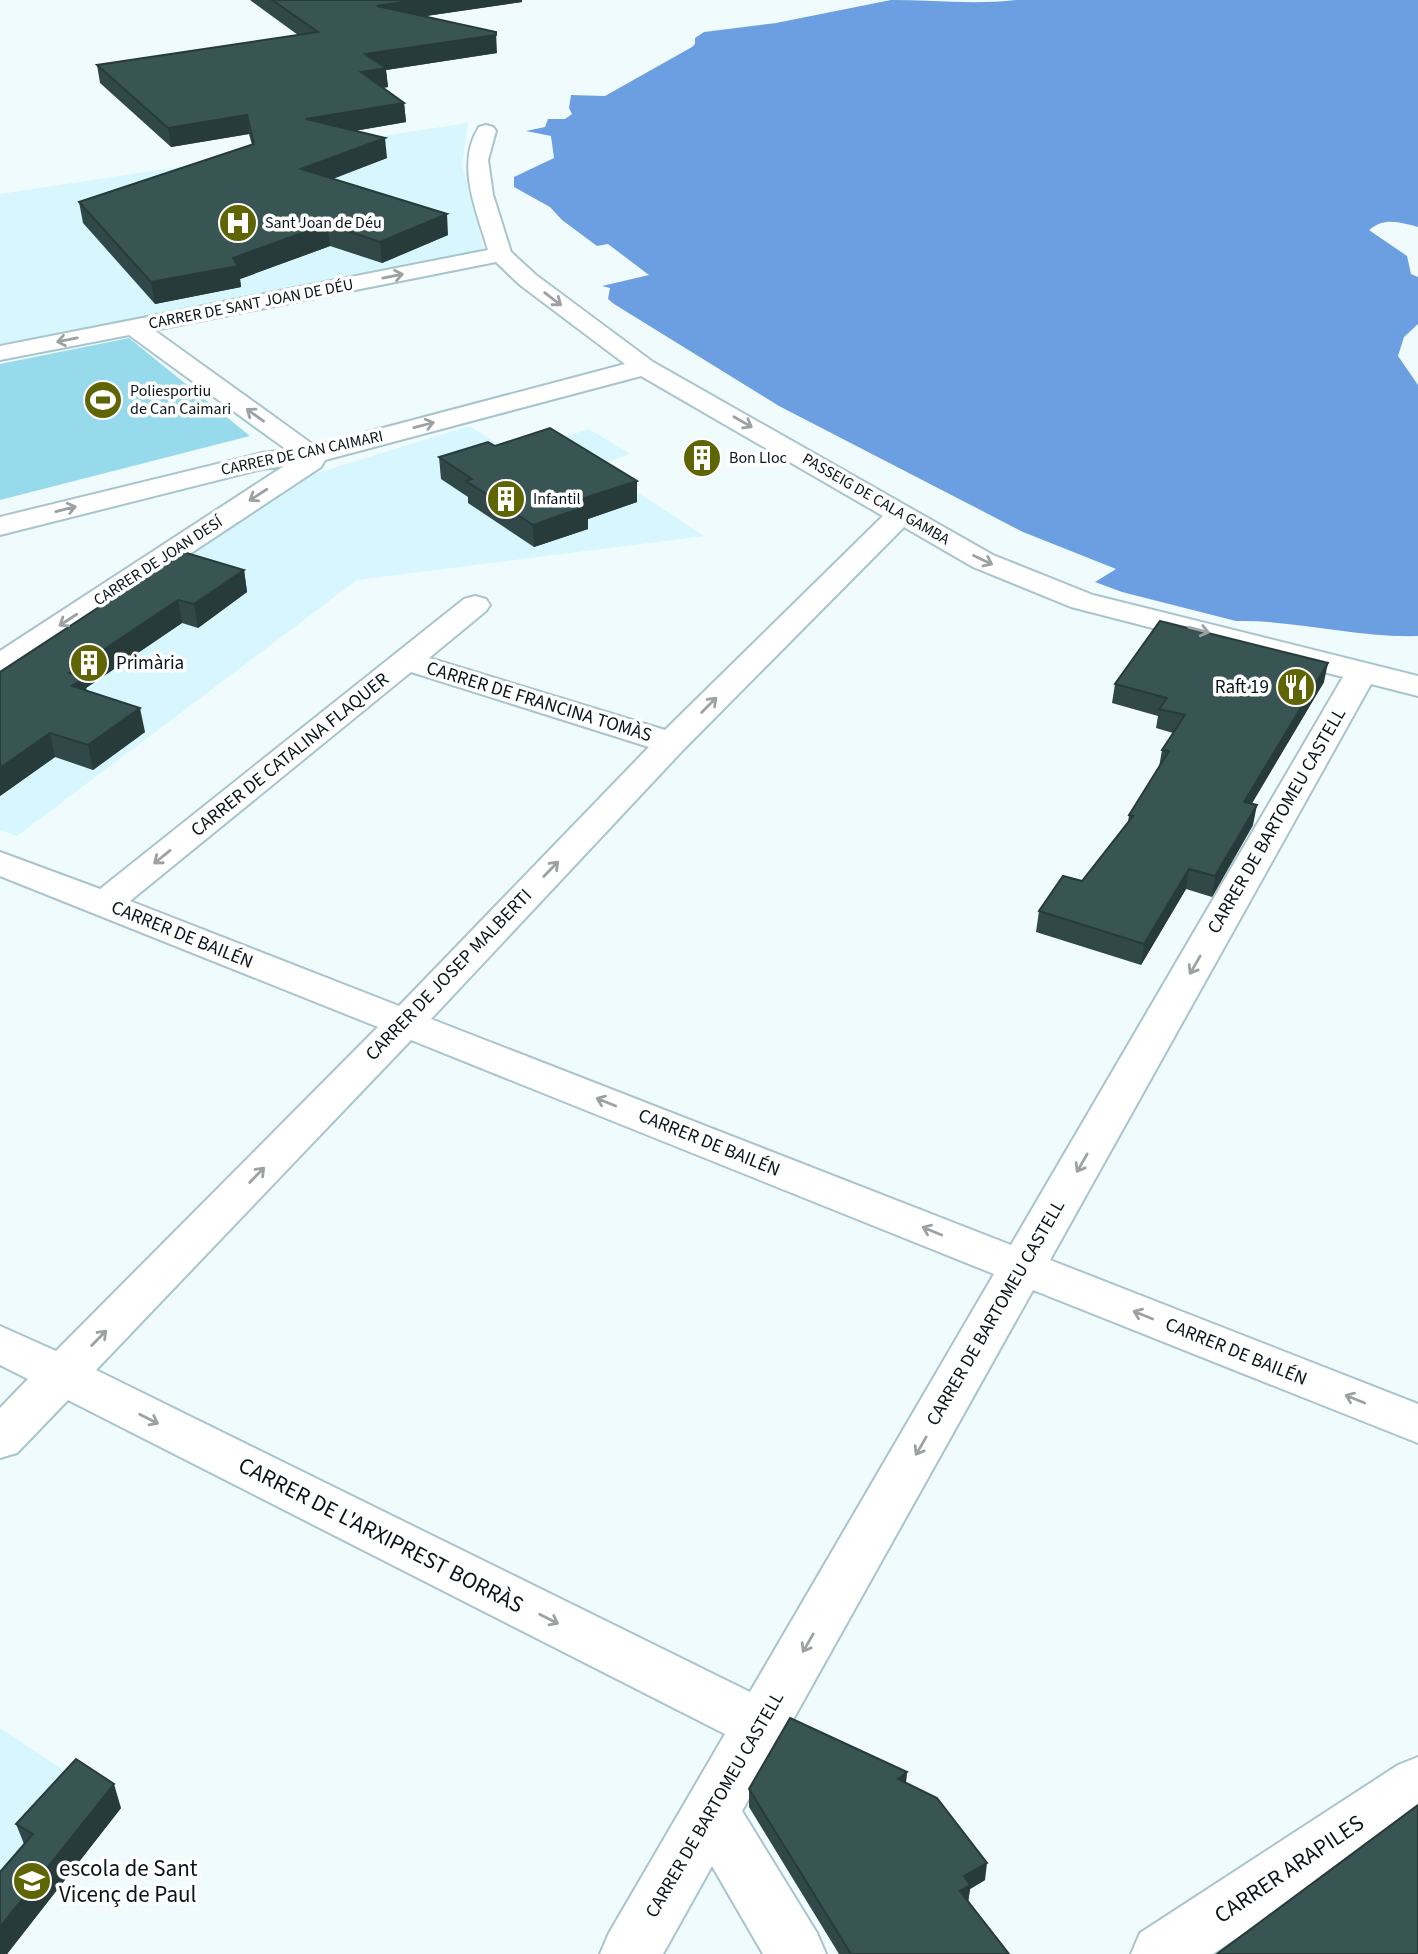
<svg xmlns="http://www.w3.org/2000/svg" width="1418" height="1954" viewBox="0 0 1418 1954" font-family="'Source Sans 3',sans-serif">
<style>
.built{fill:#d7f6fe}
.green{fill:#97daeb}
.water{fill:#6c9fe1}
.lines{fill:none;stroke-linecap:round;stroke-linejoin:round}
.minor-casing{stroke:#a8c4cc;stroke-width:4}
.minor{fill:#fff;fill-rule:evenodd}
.wall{fill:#304847}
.shaded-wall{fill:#273b3a}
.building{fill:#385453;stroke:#273b3a;stroke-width:2}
.oneway{stroke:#9da1a2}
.labels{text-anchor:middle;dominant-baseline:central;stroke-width:7;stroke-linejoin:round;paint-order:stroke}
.far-poi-label{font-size:16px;fill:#091416;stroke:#fff;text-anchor:start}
.far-street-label{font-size:16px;fill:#091416;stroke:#fff}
.poi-label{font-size:19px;fill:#091416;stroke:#fff;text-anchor:start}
.street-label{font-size:19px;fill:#091416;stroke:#fff}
.near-street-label{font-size:23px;fill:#091416;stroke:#fff}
.near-poi-label{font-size:23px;fill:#091416;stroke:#fff;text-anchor:start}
</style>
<rect width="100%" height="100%" fill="#f0fbfe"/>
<g class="built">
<polygon points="468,123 462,165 484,251 0,344 0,194"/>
<polygon points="469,426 513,453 589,429 630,454 597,466 704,536 357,580 17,836 0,830 0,679 298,479"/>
<polygon points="0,1728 121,1808 7,1954 0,1954"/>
</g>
<polygon class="green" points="129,338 250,436 0,500 0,364"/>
<path class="water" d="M891,0C932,0 975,5 1016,0H1418V227C1400,222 1384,217 1369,230L1407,256L1411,274L1418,277V324L1404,337L1398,356L1418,385V636C1357,638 1297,620 1236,621L1122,592L1095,582L1116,569L1023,532L779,406L614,304L608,299L610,288L602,286L649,275L608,244L597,246L562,220L550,207L514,187V177L554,158L551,136L526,131L545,127L548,119H565L572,114L569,108L571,95L605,96L692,47L695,44V38L704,32L776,23Z"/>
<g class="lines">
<defs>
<g id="minor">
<path d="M486,125L493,127L496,131L488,160L493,195L511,252L536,275L653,362L993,555L1093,595L1418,676V696L1371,684L1050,1260L1418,1404V1443L1033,1290L742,1811L817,1933L826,1954H763L712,1866L663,1954H600L609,1933L725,1734L68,1400L17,1453L0,1458V1408L28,1379L0,1365V1326L56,1351L378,1027L0,876V852L100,889L464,599L475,596L486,599L490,605L486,611L429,658L665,730L883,516L641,376L325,460L321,467L11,672L0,674V651L284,466L262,469L0,535V517L262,453L287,450L129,335L0,360V346L488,250C477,212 455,164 479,127ZM496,262L520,285L625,364L315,446L154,330ZM904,527L973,567L1071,607L1343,677L1011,1245L431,1019L683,750ZM411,672L649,747L399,1006L130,901ZM411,1040L994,1274L750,1692L96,1370Z"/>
<polygon points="1418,1757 1418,1815 1213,1954 1131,1954 1140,1933 1398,1765"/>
</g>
</defs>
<use href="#minor" class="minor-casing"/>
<use href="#minor" class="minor"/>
</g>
<g class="wall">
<polygon points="250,0 522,0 522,2 425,16 497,53 386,70 388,87 383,88 404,103 406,122 354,131 387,158 333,179 448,235 382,263 330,246 240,279 241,287 155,304 83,223 79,202 252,145 249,134 171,147 100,83 97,65 298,35"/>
<polygon points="495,446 637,502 588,519 588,529 534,547 468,503 468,497 441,479 439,457"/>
<polygon points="244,570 247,592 198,628 182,623 86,688 87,691 145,732 93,770 55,757 0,796 0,672"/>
<polygon points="1324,682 1251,804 1253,825 1212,897 1186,889 1141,965 1036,932 1039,911 1082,881 1128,822 1129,815 1159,767 1162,750 1173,733 1156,728 1158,716 1112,703 1115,684"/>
<polygon points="907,1772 906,1782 985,1880 970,1889 968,1901 1009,1954 839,1954 749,1807 749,1789"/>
<polygon points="121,1808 7,1954 0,1954 24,1844 16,1824"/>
</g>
<g class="shaded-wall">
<polygon points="416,0 522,0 522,2 379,23 377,6"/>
<polygon points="496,32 497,53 386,70 388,87 363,91 361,72 365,54"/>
<polygon points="404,103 406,122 308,139 306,119"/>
<polygon points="247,115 249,134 171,147 168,128"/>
<polygon points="385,138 387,158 304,189 301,169"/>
<polygon points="447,214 448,235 382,263 380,242"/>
<polygon points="327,224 330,246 240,279 241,287 155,304 151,282 233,258"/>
<polygon points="637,481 637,502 588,519 588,529 534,547 533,525 578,500"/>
<polygon points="244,570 247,592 198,628 194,604"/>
<polygon points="178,600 182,623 86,688 89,701 77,710 69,673"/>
<polygon points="1328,663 1324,682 1241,822 1244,802"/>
<polygon points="140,708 145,732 93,770 88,745"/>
<polygon points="50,733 55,757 0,796 0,768"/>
<polygon points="1257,805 1253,825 1212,897 1215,876"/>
<polygon points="1189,869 1186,889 1141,965 1144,944"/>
<polygon points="907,1772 905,1790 898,1779"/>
<polygon points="114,1784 121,1808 7,1954 0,1954 0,1927"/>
<polygon points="987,1863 985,1880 970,1889 968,1903 960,1891 964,1876"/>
</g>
<g class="building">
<polygon points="272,0 416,0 377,6 496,32 496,35 365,54 386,68 361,72 404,103 306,119 385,138 301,169 447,214 380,242 327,224 233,258 238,266 151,282 79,202 254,144 247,115 168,128 97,65 318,32"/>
<polygon points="550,428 637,481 578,500 587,506 533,525 466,481 472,479 439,457 488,442 495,446"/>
<polygon points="183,552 244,570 194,604 178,600 69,673 84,678 72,686 140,708 88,745 50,733 0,768 0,672"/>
<polygon points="1160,621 1328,663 1244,802 1257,805 1215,876 1189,869 1144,944 1039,911 1063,876 1082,881 1133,816 1129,815 1169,751 1162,750 1185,715 1159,709 1167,698 1115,684"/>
<polygon points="790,1718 907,1772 898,1779 937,1798 987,1863 964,1876 970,1885 960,1891 1009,1954 851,1954 749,1789"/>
<polygon points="76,1759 114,1784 0,1927 0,1872 33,1834 16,1824"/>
<polygon points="1418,1805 1418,1954 1217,1954"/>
</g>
<defs><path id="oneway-shaft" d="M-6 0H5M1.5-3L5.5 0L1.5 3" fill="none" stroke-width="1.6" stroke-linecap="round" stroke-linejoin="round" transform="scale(1.75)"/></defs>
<g class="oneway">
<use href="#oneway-shaft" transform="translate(393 276) rotate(-11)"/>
<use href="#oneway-shaft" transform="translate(553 299) rotate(37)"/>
<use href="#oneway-shaft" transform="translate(67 340) rotate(169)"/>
<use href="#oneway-shaft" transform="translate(255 415) rotate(-144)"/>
<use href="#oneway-shaft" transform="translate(743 422) rotate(30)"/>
<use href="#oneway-shaft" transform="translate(424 425) rotate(-15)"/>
<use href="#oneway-shaft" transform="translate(258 495) rotate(147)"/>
<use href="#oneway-shaft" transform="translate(66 509) rotate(-14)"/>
<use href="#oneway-shaft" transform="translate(983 560) rotate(26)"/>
<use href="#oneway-shaft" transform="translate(68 620) rotate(147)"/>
<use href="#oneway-shaft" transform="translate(1199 630) rotate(14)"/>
<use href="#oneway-shaft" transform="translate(709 705) rotate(-45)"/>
<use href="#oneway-shaft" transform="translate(162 857) rotate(141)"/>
<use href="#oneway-shaft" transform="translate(551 869) rotate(-46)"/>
<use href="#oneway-shaft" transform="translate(1195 965) rotate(120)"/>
<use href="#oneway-shaft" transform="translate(606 1102) rotate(-158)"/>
<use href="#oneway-shaft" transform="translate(1082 1163) rotate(120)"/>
<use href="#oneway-shaft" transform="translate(257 1175) rotate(-46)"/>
<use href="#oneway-shaft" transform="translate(932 1231) rotate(-158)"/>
<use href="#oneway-shaft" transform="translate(1143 1315) rotate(-158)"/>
<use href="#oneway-shaft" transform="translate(99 1338) rotate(-46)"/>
<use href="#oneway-shaft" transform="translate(1355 1399) rotate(-158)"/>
<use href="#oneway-shaft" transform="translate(149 1419) rotate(27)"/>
<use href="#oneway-shaft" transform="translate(921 1446) rotate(120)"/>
<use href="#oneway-shaft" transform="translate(549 1619) rotate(27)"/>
<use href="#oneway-shaft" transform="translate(808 1643) rotate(120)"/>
</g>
<defs>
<symbol id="hospital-disc" viewBox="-11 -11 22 22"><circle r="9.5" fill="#5f6502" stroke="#fff"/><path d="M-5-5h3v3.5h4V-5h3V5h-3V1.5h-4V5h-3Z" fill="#fff"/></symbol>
<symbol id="stadium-disc" viewBox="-11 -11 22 22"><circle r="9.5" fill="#5f6502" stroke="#fff"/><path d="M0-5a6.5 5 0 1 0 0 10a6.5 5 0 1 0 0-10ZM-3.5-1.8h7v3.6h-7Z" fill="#fff"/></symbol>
<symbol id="building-disc" viewBox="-11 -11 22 22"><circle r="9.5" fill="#5f6502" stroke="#fff"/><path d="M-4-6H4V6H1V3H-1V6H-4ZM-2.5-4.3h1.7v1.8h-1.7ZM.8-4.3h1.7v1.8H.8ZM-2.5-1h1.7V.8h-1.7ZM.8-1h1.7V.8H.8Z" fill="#fff"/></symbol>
<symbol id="restaurant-disc" viewBox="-11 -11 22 22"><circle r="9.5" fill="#5f6502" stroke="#fff"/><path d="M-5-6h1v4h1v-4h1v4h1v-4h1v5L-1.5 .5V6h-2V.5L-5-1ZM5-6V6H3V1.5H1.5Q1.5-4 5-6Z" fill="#fff"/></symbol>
<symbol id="school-disc" viewBox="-11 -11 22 22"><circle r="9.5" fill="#5f6502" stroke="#fff"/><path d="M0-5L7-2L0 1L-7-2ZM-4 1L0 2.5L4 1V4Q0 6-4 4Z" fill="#fff"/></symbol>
</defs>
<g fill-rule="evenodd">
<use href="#hospital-disc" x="216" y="201" width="44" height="44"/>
<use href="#stadium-disc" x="81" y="378" width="44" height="44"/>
<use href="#building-disc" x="680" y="436" width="44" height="44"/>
<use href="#building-disc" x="484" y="477" width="44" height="44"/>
<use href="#building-disc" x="67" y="641" width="44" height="44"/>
<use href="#restaurant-disc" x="1274" y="665" width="44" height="44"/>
<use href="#school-disc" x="10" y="1859" width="44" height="44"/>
</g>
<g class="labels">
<g class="far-poi-label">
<text x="265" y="223">Sant Joan de Déu</text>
<text x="130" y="391">Poliesportiu<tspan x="130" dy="18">de Can Caimari</tspan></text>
<text x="729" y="458">Bon Lloc</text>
<text x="533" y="499">Infantil</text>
</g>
<g class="far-street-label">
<text transform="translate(251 304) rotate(-11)">CARRER DE SANT JOAN DE DÉU</text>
<text transform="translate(302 453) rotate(-12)">CARRER DE CAN CAIMARI</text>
<text transform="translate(876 499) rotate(30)">PASSEIG DE CALA GAMBA</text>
<text transform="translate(158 561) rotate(-33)">CARRER DE JOAN DESÍ</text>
</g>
<g class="poi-label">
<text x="116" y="663">Primària</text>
<text x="1269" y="687" text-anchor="end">Raft 19</text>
</g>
<g class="street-label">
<text transform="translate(539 702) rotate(17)">CARRER DE FRANCINA TOMÀS</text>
<text transform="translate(290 755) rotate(-39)">CARRER DE CATALINA FLAQUER</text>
<text transform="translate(1277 821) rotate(-60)">CARRER DE BARTOMEU CASTELL</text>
<text transform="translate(182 935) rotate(22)">CARRER DE BAILÉN</text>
<text transform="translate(449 975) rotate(-46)">CARRER DE JOSEP MALBERTI</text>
<text transform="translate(709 1143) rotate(22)">CARRER DE BAILÉN</text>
<text transform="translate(996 1313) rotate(-60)">CARRER DE BARTOMEU CASTELL</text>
<text transform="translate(1236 1352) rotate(22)">CARRER DE BAILÉN</text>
<text transform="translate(715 1805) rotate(-60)">CARRER DE BARTOMEU CASTELL</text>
</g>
<g class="near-street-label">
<text transform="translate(381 1535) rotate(27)">CARRER DE L'ARXIPREST BORRÀS</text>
<text transform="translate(1289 1869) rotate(-34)">CARRER ARAPILES</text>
</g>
<g class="near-poi-label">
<text x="59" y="1868">escola de Sant<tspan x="59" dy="26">Vicenç de Paul</tspan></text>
</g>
</g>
</svg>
